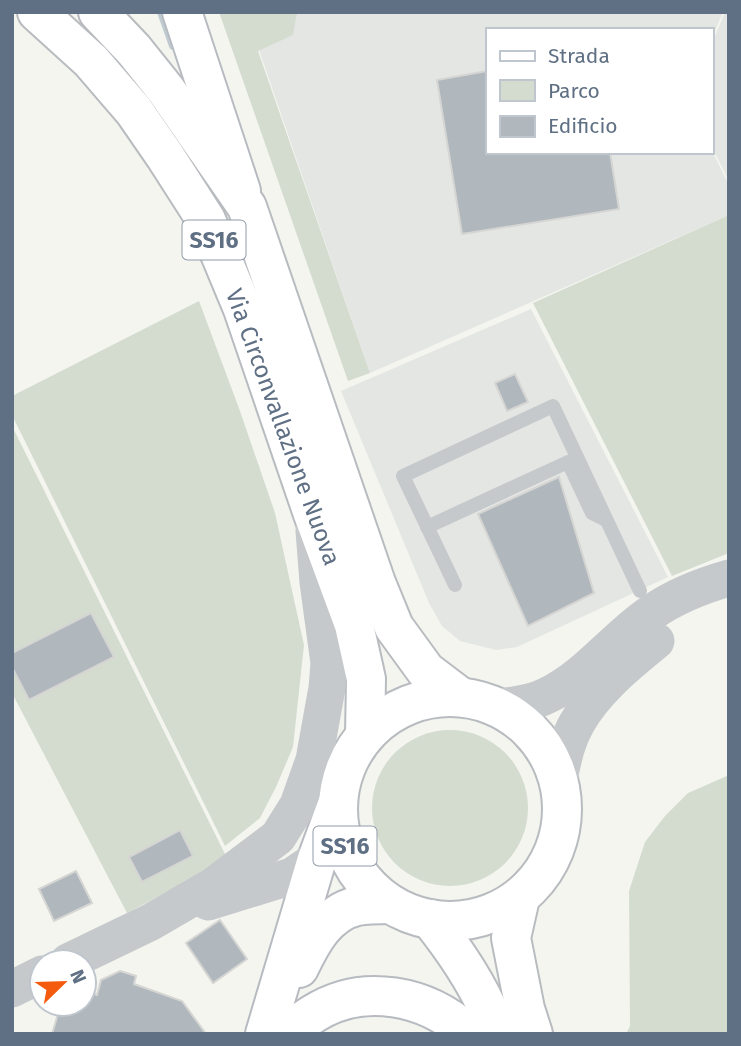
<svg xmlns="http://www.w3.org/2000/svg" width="741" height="1046" viewBox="0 0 741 1046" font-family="'Fira Sans',sans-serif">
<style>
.built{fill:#e4e6e3}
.green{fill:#d4dcd0}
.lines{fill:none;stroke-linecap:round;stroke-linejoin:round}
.stream{stroke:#c0cbd1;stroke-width:8}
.building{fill:#b0b7bd;stroke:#d5d5d3;stroke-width:2}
.secondary-casing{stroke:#b7bbc1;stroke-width:42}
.primary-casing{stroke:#b8bbbf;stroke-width:42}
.service{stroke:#c6c9cc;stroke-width:14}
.tertiary{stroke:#c6c9cc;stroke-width:37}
.secondary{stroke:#fff;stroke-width:38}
.primary{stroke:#fff;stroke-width:38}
.labels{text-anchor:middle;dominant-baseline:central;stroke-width:7;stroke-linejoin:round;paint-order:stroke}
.shield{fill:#fff;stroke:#909ba9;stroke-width:2}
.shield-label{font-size:23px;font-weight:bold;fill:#607084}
.street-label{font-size:24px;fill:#607084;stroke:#fff}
</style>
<rect width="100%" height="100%" fill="#f4f5ef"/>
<g class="built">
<polygon points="246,12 723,12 711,40 711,30 487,30 487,152 711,152 711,149 729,185 729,215 370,373"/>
<polygon points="725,12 729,12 729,181 711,145 711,46"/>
<polygon points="531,309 668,577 517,647 496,650 460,641 442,626 429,603 341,391"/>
</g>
<g class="green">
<polygon points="219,12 318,12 297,13 293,35 258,51 370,373 348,381"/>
<polygon points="729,215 729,553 672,576 533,303"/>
<polygon points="199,301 240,411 275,513 304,645 293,747 276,787 260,818 225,846 12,415 12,396"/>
<polygon points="12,426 228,860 127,913 12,693"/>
<circle cx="450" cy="808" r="78"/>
<polygon points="729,775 729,1034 626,1034 630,1026 629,891 645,842 665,816 688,793"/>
</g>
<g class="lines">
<polyline class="stream" points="161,12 173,46"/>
</g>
<g class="building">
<polygon points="487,71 487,152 610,152 619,209 462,234 437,80"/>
<polygon points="515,374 528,402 507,411 495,383"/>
<polygon points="559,477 594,593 528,626 478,514"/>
<polygon points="91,613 114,657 29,700 12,667 12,653"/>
<polygon points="180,830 193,856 142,882 129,857"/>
<polygon points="76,871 92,903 54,921 39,889"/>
<polygon points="220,920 247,959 213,983 186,943"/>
<polygon points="120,971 136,976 134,984 182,1001 206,1034 52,1034 61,1004 84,1004 84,989 97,995 101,980"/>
</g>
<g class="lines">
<defs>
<g id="secondary">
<polyline points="182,12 241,191"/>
<path d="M299,968C311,943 326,913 357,906C367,904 379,904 390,904"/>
<polyline points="265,1034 317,859 338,802"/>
<path d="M287,1034C295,1025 304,1020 313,1014C363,982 427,995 469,1034"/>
</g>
<g id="primary">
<polyline points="37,12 91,61 134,111 165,156 206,220 243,309 313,514 354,625 366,679 365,735"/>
<polyline points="98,12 134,50 166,90 247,207 376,583 394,627 426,671 459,696"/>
<circle cx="450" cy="809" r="112"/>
<polyline points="520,898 511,938 525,1009 533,1034"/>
<path d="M430,919C458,954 483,991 498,1034"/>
</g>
</defs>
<use href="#secondary" class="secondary-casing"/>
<use href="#primary" class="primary-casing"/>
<g class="service">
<polyline points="427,527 568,462 592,513 606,520"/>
<polyline points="455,585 403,476 553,406 640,591"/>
</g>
<g class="tertiary">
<path d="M500,707C515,705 532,703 546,696C587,677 614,638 651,613C675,596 701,586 729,578"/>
<path d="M559,779C563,760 567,740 577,723C595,690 628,664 656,641"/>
<polyline points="208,902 292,876 317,859"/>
<polyline points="68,962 151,922 213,886 278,837 298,805 314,760 327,688 329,663 318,582 314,531"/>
<polyline points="12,989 42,974"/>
</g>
<use href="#secondary" class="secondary"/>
<use href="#primary" class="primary"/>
</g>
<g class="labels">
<g class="shield">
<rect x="182.5" y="220.5" width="63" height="39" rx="5"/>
<rect x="313.5" y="826.5" width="63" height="39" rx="5"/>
</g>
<g class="shield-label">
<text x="214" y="240">SS16</text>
<text x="345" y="846">SS16</text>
</g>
<g class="street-label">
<text transform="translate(283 427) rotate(70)">Via Circonvallazione Nuova</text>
</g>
</g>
<rect width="741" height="1046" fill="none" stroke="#607084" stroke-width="28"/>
<rect x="486" y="28" width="228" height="126" fill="#ffffff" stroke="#bfc6ce" stroke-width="2"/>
<rect x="500" y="51" width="35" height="10" fill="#ffffff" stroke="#bfc6ce" stroke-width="2"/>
<text x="548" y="63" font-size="21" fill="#607084">Strada</text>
<rect x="500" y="80" width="35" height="21" fill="#d4dcd0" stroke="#bfc6ce" stroke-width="2"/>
<text x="548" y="98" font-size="21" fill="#607084">Parco</text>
<rect x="500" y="116" width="35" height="21" fill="#b0b7bd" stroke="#bfc6ce" stroke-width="2"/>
<text x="548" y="133" font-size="21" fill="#607084">Edificio</text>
<g transform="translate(63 983) rotate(67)"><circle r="33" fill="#ffffff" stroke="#bfc6ce" stroke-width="2"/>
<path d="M0-5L12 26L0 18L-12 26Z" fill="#f55b0f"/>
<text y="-10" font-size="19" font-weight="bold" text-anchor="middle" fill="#607084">N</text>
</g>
</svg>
